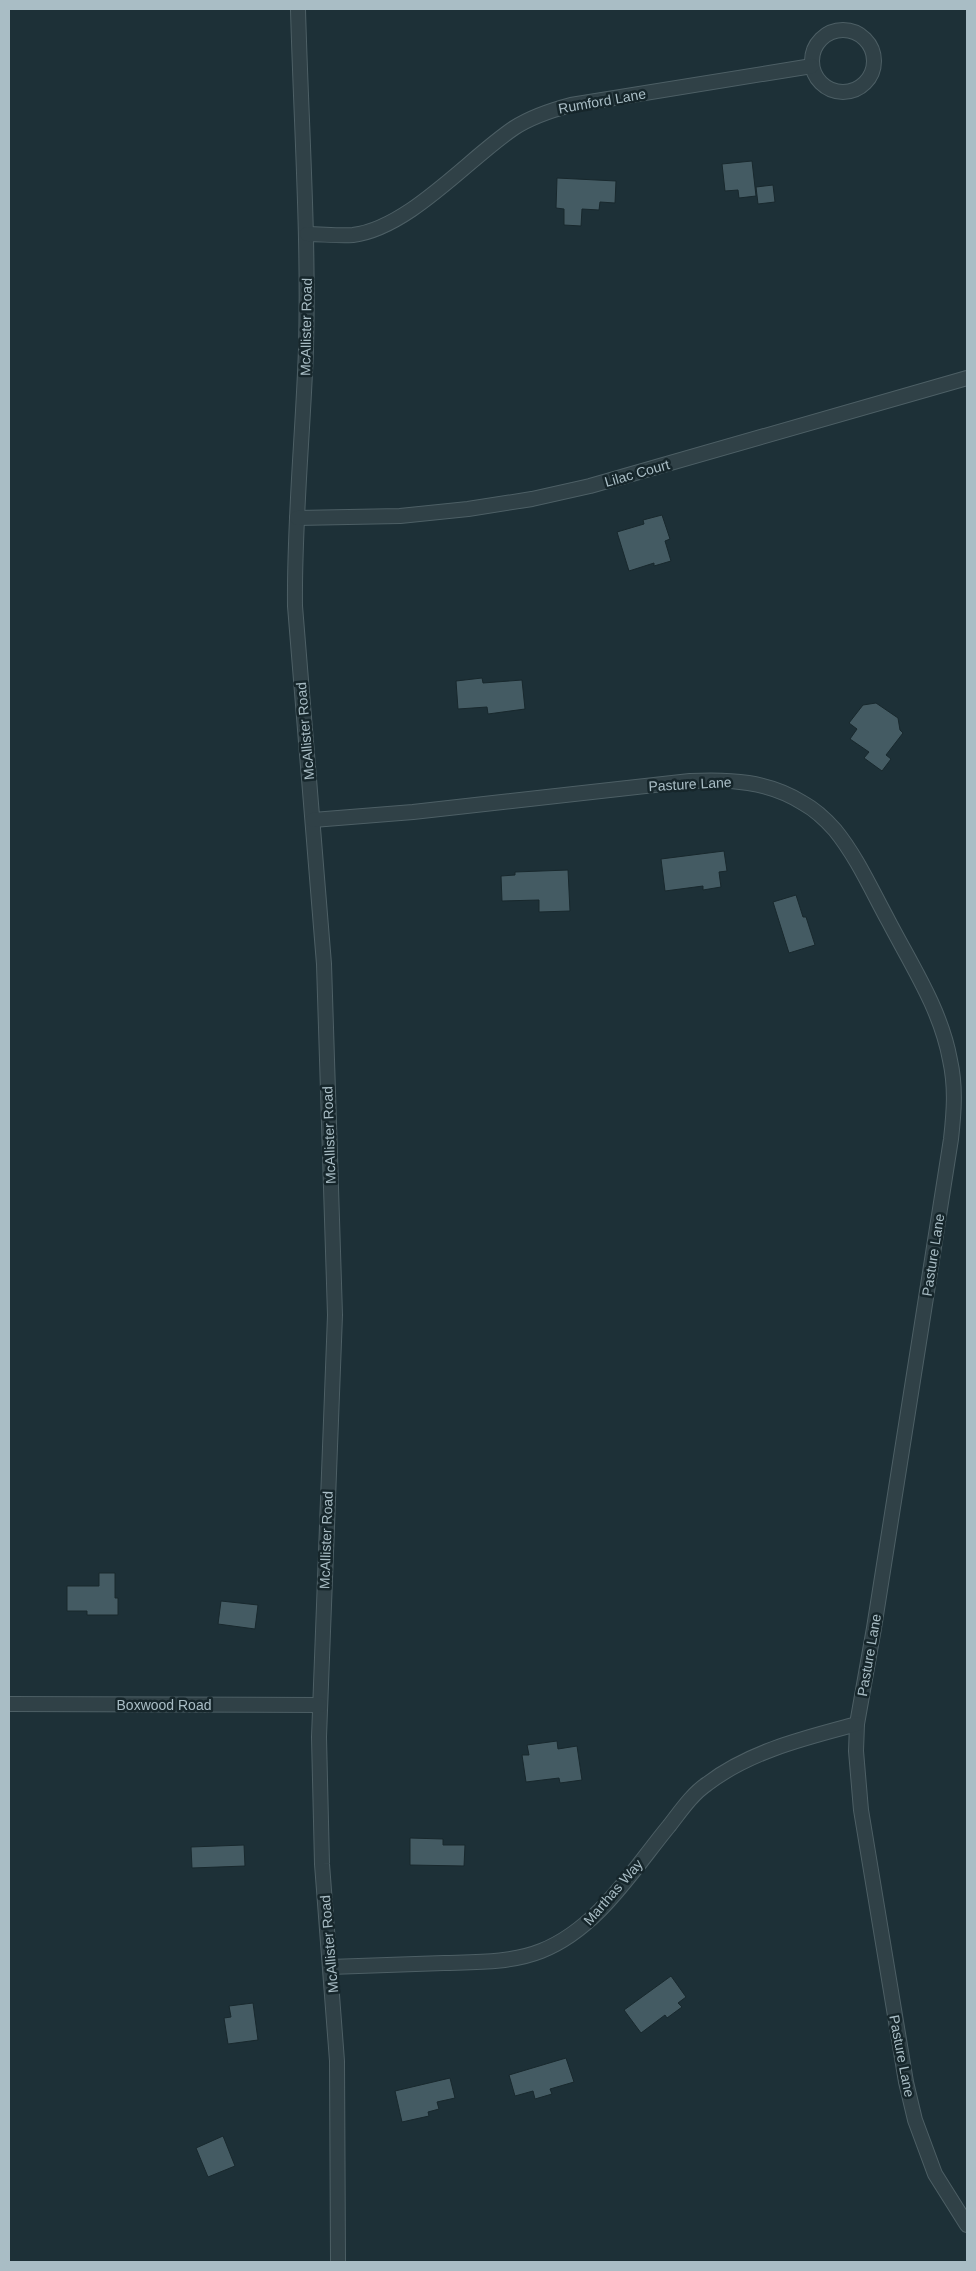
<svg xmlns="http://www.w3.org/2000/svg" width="976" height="2271" viewBox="0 0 976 2271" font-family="Helvetica,sans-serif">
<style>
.building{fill:#445b63;stroke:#18282d}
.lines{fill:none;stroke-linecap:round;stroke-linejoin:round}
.minor-casing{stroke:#4d5f65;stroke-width:16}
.minor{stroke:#304147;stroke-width:14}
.labels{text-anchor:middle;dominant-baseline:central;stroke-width:5;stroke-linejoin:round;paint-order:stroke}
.street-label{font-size:14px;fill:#a9bdc5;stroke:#16262b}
</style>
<rect width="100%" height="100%" fill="#1d3037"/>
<g class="building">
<polygon points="752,161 756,196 739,198 738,190 725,191 722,164"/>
<polygon points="557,178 616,181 615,203 600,202 599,210 582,209 581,226 564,225 564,209 556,208"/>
<polygon points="773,185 775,202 758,204 756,187"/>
<polygon points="662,515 670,539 665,541 671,561 654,566 654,563 629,571 617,532 644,524 643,520"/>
<polygon points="482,678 483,683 522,680 525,709 488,714 487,707 458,709 456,681"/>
<polygon points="876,703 898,718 900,730 903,733 886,755 891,759 882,771 864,758 869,752 850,739 857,729 849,723 863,705"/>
<polygon points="724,851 727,871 719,872 721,887 703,890 703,886 665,891 661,859"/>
<polygon points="568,870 570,911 539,912 539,900 502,901 501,876 515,875 515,872"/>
<polygon points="796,895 803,917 806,917 815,945 789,953 773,902"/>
<polygon points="99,1573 115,1573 115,1598 118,1598 118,1615 87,1615 87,1611 67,1611 67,1586 99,1586"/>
<polygon points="221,1601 258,1605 255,1629 218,1624"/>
<polygon points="557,1741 558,1749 577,1746 582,1780 560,1783 559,1778 526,1782 522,1755 529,1755 527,1745"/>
<polygon points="410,1838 443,1839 443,1845 465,1845 464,1866 410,1865"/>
<polygon points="244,1845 245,1866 192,1868 191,1847"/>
<polygon points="671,1976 686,1997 678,2003 682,2007 667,2018 665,2015 641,2033 624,2010"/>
<polygon points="253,2003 258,2040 228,2044 224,2018 231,2017 229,2006"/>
<polygon points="566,2058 574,2082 550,2089 552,2094 535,2099 533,2091 515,2096 509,2075"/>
<polygon points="450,2078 455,2098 437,2102 439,2109 428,2112 429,2116 402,2122 395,2091"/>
<polygon points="223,2136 235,2166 208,2177 196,2148"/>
</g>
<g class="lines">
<defs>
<g id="minor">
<path d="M298,9C301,122 309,235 306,349C303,435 294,520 295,606L324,964L335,1315L319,1737L322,1864L337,2061L338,2262"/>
<circle cx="843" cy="61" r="31"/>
<path d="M307,234C322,234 338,236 353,235C409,228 468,159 514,128C531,117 552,110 571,105L812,66"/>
<polyline points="297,518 400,516 468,509 532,499 590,486 967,378"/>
<path d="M313,820L413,812L690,781C730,779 768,781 803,803C814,809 827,821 835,830C857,857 872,891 889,922C912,966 941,1010 950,1060C956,1087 954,1112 951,1139L874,1628L857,1724L856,1751L861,1810L906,2082L915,2120L935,2174L967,2225"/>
<polyline points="9,1704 320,1705"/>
<path d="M330,1967C368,1966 406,1964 444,1963C475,1962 511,1963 541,1951C597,1929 632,1871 669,1826C680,1812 692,1794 707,1784C750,1751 805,1738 857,1724"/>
</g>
</defs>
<use href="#minor" class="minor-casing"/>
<use href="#minor" class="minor"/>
</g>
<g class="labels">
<g class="street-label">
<text transform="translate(602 101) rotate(-10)">Rumford Lane</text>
<text transform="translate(306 327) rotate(-89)">McAllister Road</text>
<text transform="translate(637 473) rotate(-16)">Lilac Court</text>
<text transform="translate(305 731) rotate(-95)">McAllister Road</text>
<text transform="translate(690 784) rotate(-3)">Pasture Lane</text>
<text transform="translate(329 1135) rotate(-92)">McAllister Road</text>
<text transform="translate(933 1255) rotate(-81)">Pasture Lane</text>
<text transform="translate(326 1540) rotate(-88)">McAllister Road</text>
<text transform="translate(869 1655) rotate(-80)">Pasture Lane</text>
<text x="164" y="1705">Boxwood Road</text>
<text transform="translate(613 1892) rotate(-49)">Marthas Way</text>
<text transform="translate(329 1944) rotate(-95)">McAllister Road</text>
<text transform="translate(902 2056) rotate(79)">Pasture Lane</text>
</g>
</g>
<rect width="976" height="2271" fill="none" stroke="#a9bdc5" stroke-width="20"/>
</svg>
